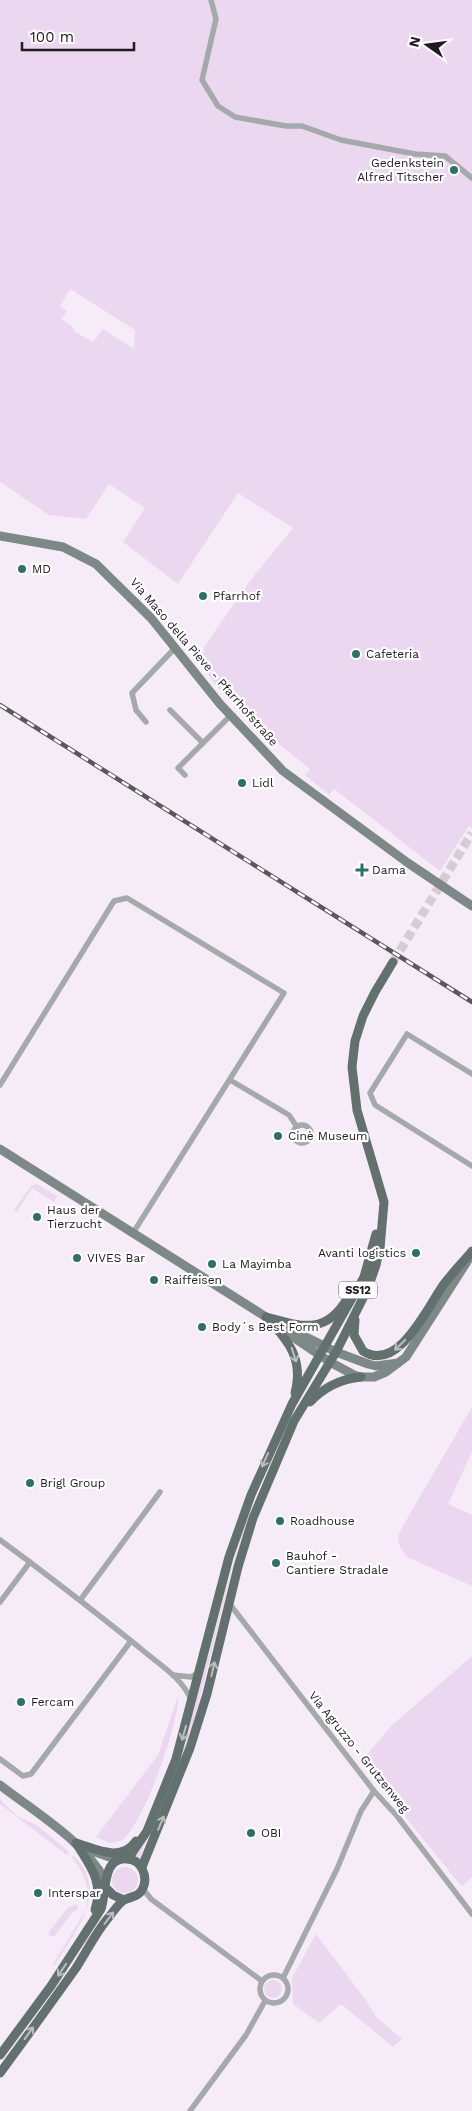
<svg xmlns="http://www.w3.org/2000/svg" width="472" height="2111" viewBox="0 0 472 2111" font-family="'Work Sans',sans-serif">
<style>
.green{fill:#ecd7f1;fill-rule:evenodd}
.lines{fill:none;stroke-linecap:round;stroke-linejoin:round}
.primary-tunnel{stroke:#d6ccd7;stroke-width:9;stroke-dasharray:9 4.5;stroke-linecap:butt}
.street{stroke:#a3aaa9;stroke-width:5.5}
.secondary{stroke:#7d8986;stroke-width:9}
.primary{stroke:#63716e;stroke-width:9}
.rail-casing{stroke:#5c565d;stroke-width:4.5}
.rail{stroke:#fff;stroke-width:2.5;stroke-dasharray:8;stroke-linecap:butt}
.oneway{stroke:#b9bfbe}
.poi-dot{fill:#2b7168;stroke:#fff;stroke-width:2}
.labels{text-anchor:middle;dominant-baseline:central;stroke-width:4.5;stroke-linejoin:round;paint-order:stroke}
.shield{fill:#fff;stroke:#625f62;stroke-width:1}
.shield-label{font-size:11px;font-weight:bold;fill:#1e1a1e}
.poi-label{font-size:12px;fill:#1e1a1e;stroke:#fff;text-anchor:start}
.street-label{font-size:12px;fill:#1e1a1e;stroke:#fff}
</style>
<rect width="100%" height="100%" fill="#f6ecf8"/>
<g class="green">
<path d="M0,0H472V828L469,826L440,871L334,789L329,795L305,775L310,769C286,749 205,689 202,659C202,656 204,651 204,647L249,582L293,528L238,493L178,584L123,542L145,508L109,484L86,519L49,515L0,482ZM70,289L135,330L134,349L103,329L93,342L75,332L72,326L61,319L67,311L60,306Z"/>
<polygon points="37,1184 57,1196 54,1202 32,1188 17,1212 14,1210 31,1186"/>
<path d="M472,1407V1452L448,1504L472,1515V1586L409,1558C400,1550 396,1543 400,1531Z"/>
<path d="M247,1519H249L231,1574L191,1734L164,1807L143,1848L140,1861L134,1857C146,1847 156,1819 162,1803C199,1711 216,1613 247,1519Z"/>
<polygon points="472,1656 472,1877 462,1887 361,1762 391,1726"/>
<path d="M178,1696C180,1721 142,1829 121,1841L109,1843L96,1837L158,1755Z"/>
<polygon points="0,1800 17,1816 37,1825 69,1852 67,1855 0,1804"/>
<path d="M73,1855C111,1893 76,1929 55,1965L53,1964L86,1910C90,1889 86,1875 72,1858Z"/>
<circle cx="125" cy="1880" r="13"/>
<polygon points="78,1904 78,1909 72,1913 55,1936 49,1936 49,1932 68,1907"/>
<polygon points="316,1934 365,1999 376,2017 402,2039 393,2047 341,2004 319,2023 293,2004 292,1978"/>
<circle cx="273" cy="1989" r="9"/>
</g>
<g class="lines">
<polyline class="primary-tunnel" points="393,962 472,833"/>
<g class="street">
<polyline points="211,0 216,19 202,80 218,106 235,117 286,126 302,126 341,140 415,154 445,156 472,178"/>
<polyline points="170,710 203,743"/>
<polyline points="146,722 136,710 132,693 176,647"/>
<polyline points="185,775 178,768 231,715"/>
<polyline points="472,1074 407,1034 370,1093 375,1105 472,1166"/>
<polyline points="230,1080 289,1115 297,1127"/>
<polyline points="0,1085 114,901 127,898 284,993 133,1233"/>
<circle cx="302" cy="1134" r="9"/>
<path d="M0,1540C48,1575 94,1611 140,1648C157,1663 183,1678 191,1700"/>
<polyline points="81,1599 160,1492"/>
<polyline points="0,1602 30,1562"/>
<polyline points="228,1606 232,1607 374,1791 397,1816 472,1914"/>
<polyline points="173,1675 191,1677 200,1672"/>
<polyline points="0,1759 23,1776 31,1774 131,1641"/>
<polyline points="143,1889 151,1899 262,1981"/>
<circle cx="274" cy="1989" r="14"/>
<polyline points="283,1978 337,1869 361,1811 374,1791"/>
<polyline points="190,2111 246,2035 265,2001"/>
</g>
<g class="secondary">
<polyline points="0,536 63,547 96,564 151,618 220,704 283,771 408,863 472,906"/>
<polyline points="0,1149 266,1317 336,1352 368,1364 376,1366 398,1363"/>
<polyline points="284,1331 330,1362 354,1375 361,1377 374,1377 386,1372 406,1357 468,1260"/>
<path d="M0,1785C35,1812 83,1840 105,1880"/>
<polyline points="95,1852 118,1860"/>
</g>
<g class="primary">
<path d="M266,1317C300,1326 325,1336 347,1299"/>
<path d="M266,1317C288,1340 304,1359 295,1393"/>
<path d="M355,1320L354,1335L363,1351C398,1374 428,1306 444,1284C453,1272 463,1262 472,1251"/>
<path d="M310,1402C324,1387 341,1379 361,1377"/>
<path d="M76,1843C96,1849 121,1863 136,1841"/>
<path d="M76,1843C90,1866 104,1881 95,1910"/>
<polyline points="128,1859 147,1831 176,1759 229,1557 251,1495 292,1404 364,1277 376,1234"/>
<polyline points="142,1867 190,1748 207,1694 238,1567 253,1518 294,1421 336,1352 368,1288 376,1265 380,1248 384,1202 357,1110 352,1067 355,1041 363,1016 375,992 393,962"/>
<polyline points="106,1888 113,1895 124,1900"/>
<path d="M0,2055L51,1986L101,1909C107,1893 101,1856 128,1859C142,1860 148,1877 143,1888C139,1897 132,1896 124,1900C119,1903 113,1912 109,1917C96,1932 87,1951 76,1968C51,2003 26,2038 0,2073"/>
</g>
<defs>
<polyline id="rail" points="0,705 472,1002"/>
</defs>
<use href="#rail" class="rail-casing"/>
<use href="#rail" class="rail"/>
</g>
<defs><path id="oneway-shaft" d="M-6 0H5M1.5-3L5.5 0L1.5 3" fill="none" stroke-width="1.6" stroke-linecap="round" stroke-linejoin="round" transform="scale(1.25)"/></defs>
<g class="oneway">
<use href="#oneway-shaft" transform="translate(400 1345) rotate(135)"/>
<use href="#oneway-shaft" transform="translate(294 1355) rotate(72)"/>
<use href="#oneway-shaft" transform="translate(265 1460) rotate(114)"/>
<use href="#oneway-shaft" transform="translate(213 1669) rotate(-77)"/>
<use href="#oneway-shaft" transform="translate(184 1733) rotate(106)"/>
<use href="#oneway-shaft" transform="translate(161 1823) rotate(-67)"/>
<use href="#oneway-shaft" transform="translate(109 1918) rotate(-53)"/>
<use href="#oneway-shaft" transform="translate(62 1970) rotate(124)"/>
<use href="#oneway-shaft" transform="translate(29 2033) rotate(-54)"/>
</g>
<g class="poi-dot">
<circle cx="454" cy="170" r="5"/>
<circle cx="22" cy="569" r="5"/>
<circle cx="203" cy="596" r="5"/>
<circle cx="356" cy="654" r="5"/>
<circle cx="242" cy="783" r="5"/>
<path d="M359.5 862.5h5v5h5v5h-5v5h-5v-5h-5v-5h5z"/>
<circle cx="278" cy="1136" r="5"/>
<circle cx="37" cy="1217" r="5"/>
<circle cx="416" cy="1253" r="5"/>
<circle cx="77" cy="1258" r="5"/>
<circle cx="212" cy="1264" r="5"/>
<circle cx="154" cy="1280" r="5"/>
<circle cx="202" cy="1327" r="5"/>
<circle cx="30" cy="1483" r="5"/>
<circle cx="280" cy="1521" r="5"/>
<circle cx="276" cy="1563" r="5"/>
<circle cx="21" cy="1702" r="5"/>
<circle cx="251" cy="1833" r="5"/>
<circle cx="38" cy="1893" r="5"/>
</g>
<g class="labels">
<rect class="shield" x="339" y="1281.5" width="38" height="17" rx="4"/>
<g class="shield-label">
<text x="358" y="1290">SS12</text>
</g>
<g class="poi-label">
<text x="444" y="163" text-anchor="end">Gedenkstein<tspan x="444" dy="14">Alfred Titscher</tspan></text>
<text x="32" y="569">MD</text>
<text x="213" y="596">Pfarrhof</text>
<text x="366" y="654">Cafeteria</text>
<text x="252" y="783">Lidl</text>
<text x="372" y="870">Dama</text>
<text x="288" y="1136">Cinè Museum</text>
<text x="47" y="1210">Haus der<tspan x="47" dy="14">Tierzucht</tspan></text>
<text x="406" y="1253" text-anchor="end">Avanti logistics</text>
<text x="87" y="1258">VIVES Bar</text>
<text x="222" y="1264">La Mayimba</text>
<text x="164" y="1280">Raiffeisen</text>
<text x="212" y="1327">Body´s Best Form</text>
<text x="40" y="1483">Brigl Group</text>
<text x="290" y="1521">Roadhouse</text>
<text x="286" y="1556">Bauhof -<tspan x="286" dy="14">Cantiere Stradale</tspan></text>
<text x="31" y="1702">Fercam</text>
<text x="261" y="1833">OBI</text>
<text x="48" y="1893">Interspar</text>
</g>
<g class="street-label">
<text transform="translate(204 662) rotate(49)">Via Maso della Pieve - Pfarrhofstraße</text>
<text transform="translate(359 1752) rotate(51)">Via Agruzzo - Grutzenweg</text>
</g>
</g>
<g transform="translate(427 45) rotate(284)" stroke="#ffffff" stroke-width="4" paint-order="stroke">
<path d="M0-4L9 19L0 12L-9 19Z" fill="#1e1a1e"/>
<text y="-8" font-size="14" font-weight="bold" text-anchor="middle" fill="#1e1a1e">N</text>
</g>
<path d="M22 42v8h112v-8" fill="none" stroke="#1e1a1e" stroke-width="2.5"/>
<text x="30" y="42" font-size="15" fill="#1e1a1e" stroke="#ffffff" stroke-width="4" paint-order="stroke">100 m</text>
</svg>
